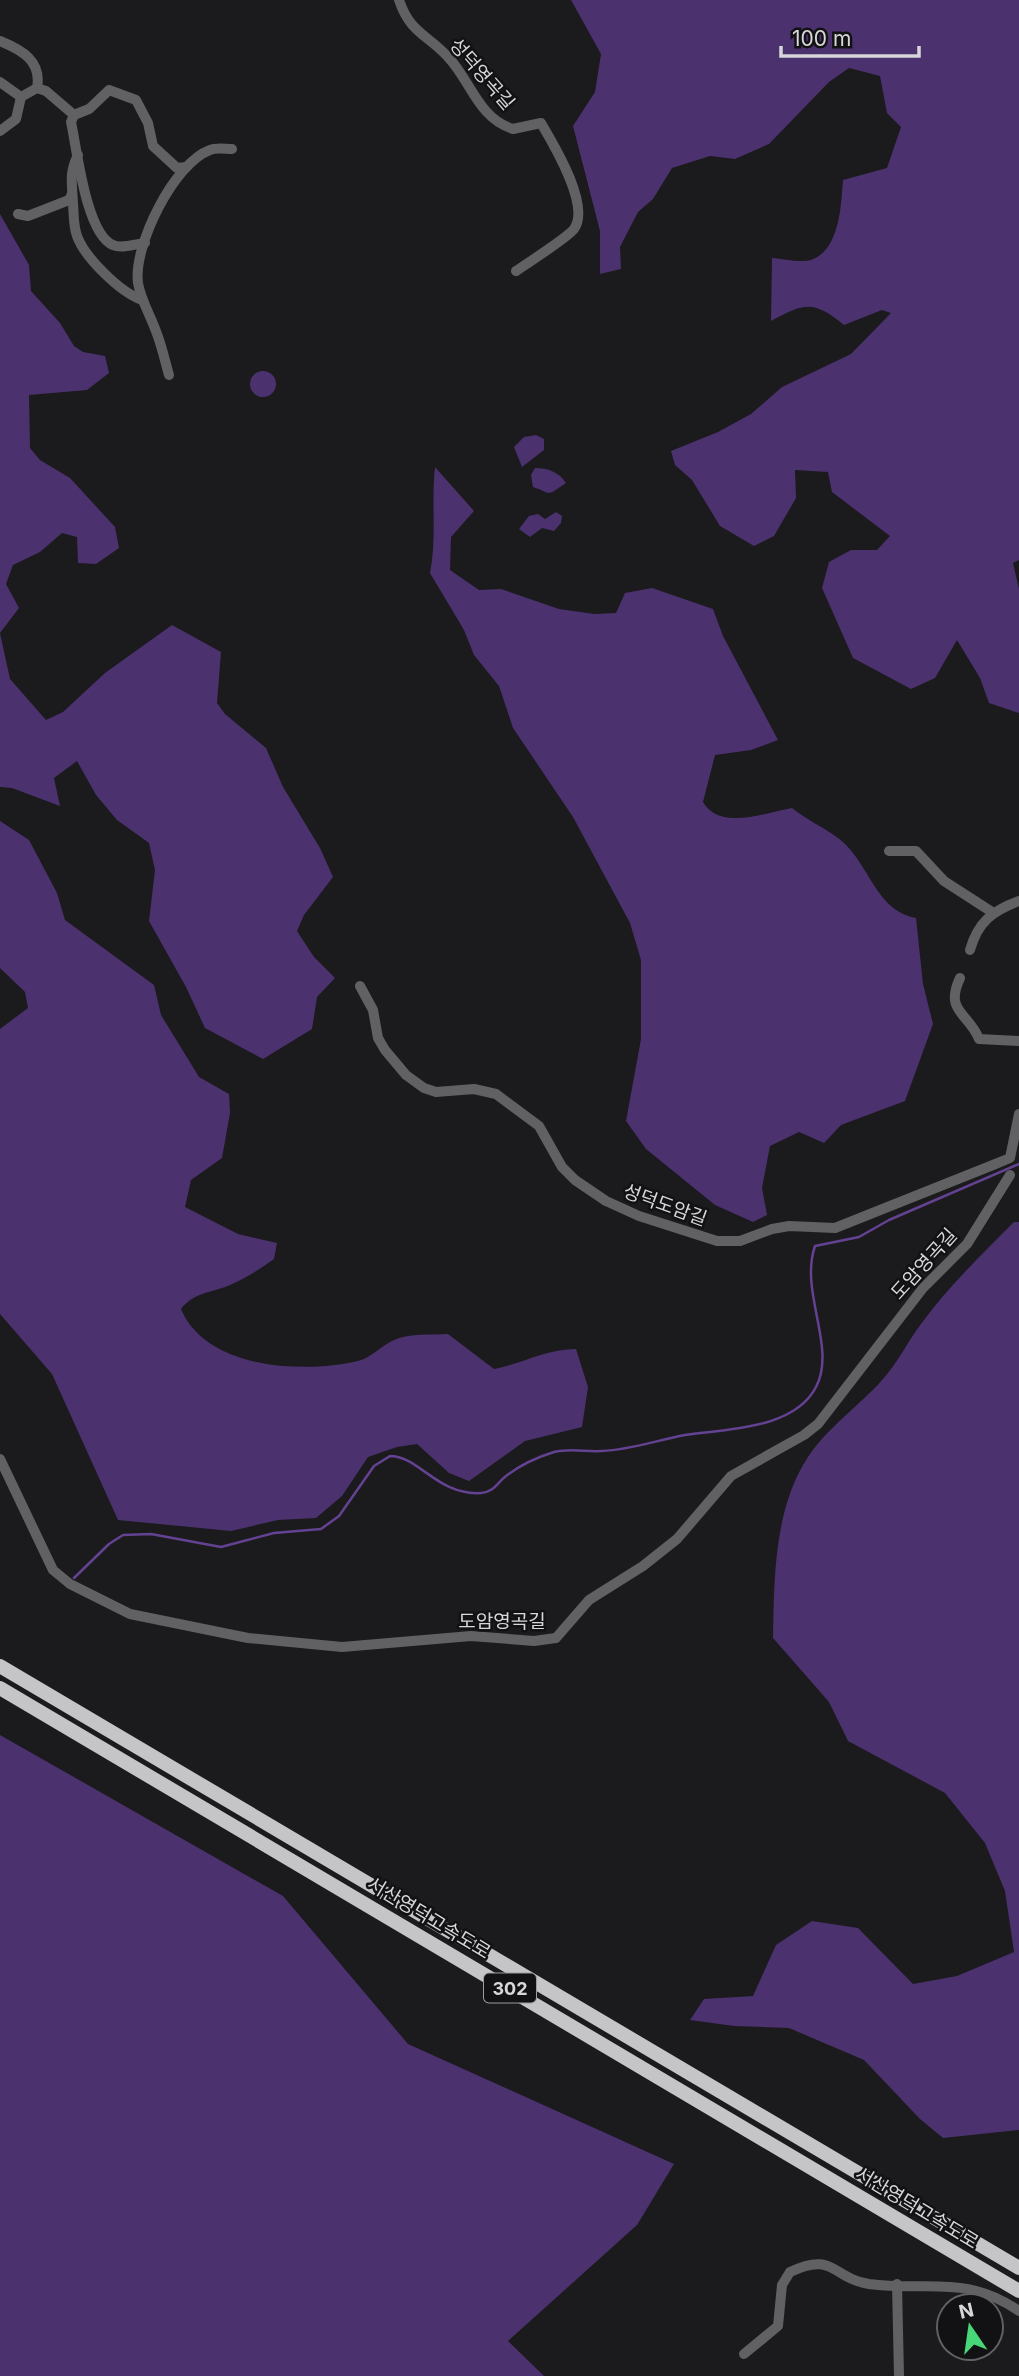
<svg xmlns="http://www.w3.org/2000/svg" width="1019" height="2376" viewBox="0 0 1019 2376" font-family="Inter,'Noto Sans KR',sans-serif">
<style>
.green{fill:#4b316e}
.lines{fill:none;stroke-linecap:round;stroke-linejoin:round}
.stream{stroke:#644292;stroke-width:2.5}
.minor{stroke:#616062;stroke-width:10}
.highway{stroke:#c5c4c7;stroke-width:14}
.labels{text-anchor:middle;dominant-baseline:central;stroke-width:5;stroke-linejoin:round;paint-order:stroke}
.shield{fill:#121114;stroke:#9c9b9d;stroke-width:2}
.shield-label{font-size:18px;font-weight:bold;fill:#d7d6d8}
.street-label{font-size:19px;fill:#d7d6d8;stroke:#121114}
</style>
<rect width="100%" height="100%" fill="#1b1a1d"/>
<g class="green">
<path d="M571,0H1019V560L1013,563L1019,589V713L989,703L980,678L957,640L935,678L911,689L853,658L822,588L829,562L851,550H877L890,536L832,492L828,472L795,470L796,498L774,536L754,546L720,526L692,480L675,465L671,451L718,432L751,414L782,387L851,354L891,313L882,310L844,325C813,300 805,303 771,321L772,258C783,259 801,263 811,260C840,250 841,205 843,180L887,168L901,127L887,113L880,76L849,68L829,82L769,144L735,159L710,156L672,168L653,199L638,212L620,247L621,269L600,274V231L573,126L595,92L601,54Z"/>
<polygon points="0,214 29,265 31,291 60,323 74,346 83,352 105,356 109,373 87,390 29,395 30,448 40,460 70,478 115,527 119,548 96,564 78,563 77,537 62,533 40,552 13,565 6,584 19,608 0,633 10,679 46,720 63,712 105,673 172,625 221,652 217,703 225,714 266,748 283,787 320,848 333,877 304,915 297,931 314,957 335,978 317,997 312,1029 263,1059 205,1028 186,987 149,921 155,870 149,843 117,820 96,795 77,761 54,778 60,806 12,788 0,787"/>
<circle cx="263" cy="384" r="13"/>
<polygon points="536,435 544,439 544,450 522,467 514,447 524,437"/>
<path d="M435,467L474,511L451,537L450,570L479,590L501,589L559,609L594,614L616,613L625,593L652,588L713,609L723,636L778,740L751,750L715,755L703,802C720,831 764,813 792,808C807,820 823,827 838,838C870,862 874,910 916,918L923,984L933,1024L905,1101L841,1125L824,1143L799,1132L770,1146L762,1188L767,1215L753,1222L715,1205L646,1149L626,1121L641,1039V960L630,923L573,817L513,728L499,686L474,655L464,630L430,573C437,537 431,503 435,467Z"/>
<path d="M535,468C548,468 559,472 566,483C545,497 553,494 533,487L531,475Z"/>
<polygon points="556,512 562,516 561,523 554,531 542,528 530,537 519,529 529,516 538,514 545,519"/>
<path d="M0,821L29,840L57,893L65,920L154,985L161,1015L199,1077L229,1094L230,1113L222,1158L191,1180L185,1207L238,1234L277,1243L274,1259C260,1269 246,1278 230,1285C211,1293 194,1292 181,1309C206,1369 303,1374 358,1361C371,1358 382,1345 394,1340C409,1333 432,1335 448,1334L494,1369C524,1363 546,1349 576,1349L588,1387L582,1427L525,1441L469,1481L449,1473L417,1444L397,1447L368,1457L342,1496L316,1518L278,1520L231,1531L118,1520L52,1374L0,1314V1029L28,1008L25,992L0,968Z"/>
<path d="M1014,1222H1019V2130L943,2138L920,2119L864,2060L789,2028L734,2026L690,2020L704,1999L753,1996L776,1945L812,1921L858,1928L913,1984L957,1976L1014,1952L1005,1891L985,1843L945,1793L848,1741L829,1702L773,1638C774,1579 774,1508 808,1457C829,1425 864,1403 888,1373C900,1358 909,1340 921,1324C948,1287 982,1254 1014,1222Z"/>
<polygon points="0,1735 283,1896 408,2044 674,2164 637,2225 508,2341 544,2376 0,2376"/>
</g>
<g class="lines">
<path class="stream" d="M74,1578L109,1544L123,1535L151,1534L221,1547L274,1533L321,1529L339,1516L374,1466L390,1456C419,1456 438,1496 481,1493C494,1492 497,1483 506,1476C520,1465 538,1457 554,1452C571,1448 585,1452 602,1451C630,1450 658,1440 685,1435C724,1429 794,1430 816,1387C837,1347 799,1292 815,1246L859,1237L889,1220L1019,1164"/>
<g class="minor">
<path d="M399,0C410,33 427,34 448,57C471,81 478,118 513,129L541,123C554,145 591,206 574,229C568,237 528,263 516,271"/>
<path d="M0,41C22,50 42,61 37,88L46,91L74,115L89,109L109,90L136,100L148,123L153,146L177,168L186,167"/>
<polyline points="0,82 21,97 37,88"/>
<path d="M74,115L71,122C77,149 86,234 113,245C121,249 136,244 145,243"/>
<polyline points="0,131 16,119 21,97"/>
<path d="M78,155C69,172 72,184 73,203C74,215 73,224 77,236C85,258 120,292 142,300"/>
<polyline points="18,214 28,216 69,200 72,194"/>
<path d="M169,375C165,361 162,347 157,334C151,316 141,301 138,283C133,246 174,163 210,150C217,147 225,149 232,149"/>
<polyline points="889,851 916,851 944,881 992,912"/>
<path d="M970,950C978,922 992,911 1019,901"/>
<path d="M960,978C944,1012 969,1013 979,1039L1019,1041"/>
<polyline points="360,986 373,1010 378,1038 385,1050 406,1075 424,1088 436,1092 474,1089 496,1094 539,1126 562,1167 575,1180 606,1201 639,1216 717,1241 740,1241 772,1229 789,1226 835,1228 993,1165 1010,1158 1019,1114"/>
<polyline points="0,1459 53,1570 70,1584 130,1614 248,1638 342,1647 471,1636 534,1641 556,1638 589,1600 643,1566 677,1539 731,1476 804,1435 818,1424 923,1288 967,1244 1010,1175"/>
<polyline points="897,2284 899,2376"/>
<path d="M744,2354L778,2326L782,2285L790,2272C834,2251 832,2278 869,2284C928,2292 965,2274 1019,2311"/>
</g>
<g class="highway">
<polyline points="0,1666 1019,2268"/>
<polyline points="0,1688 1019,2291"/>
</g>
</g>
<g class="labels">
<rect class="shield" x="484" y="1973.5" width="52" height="29" rx="5"/>
<g class="shield-label">
<text x="510" y="1988">302</text>
</g>
<g class="street-label">
<text transform="translate(482 74) rotate(49)">성덕영곡길</text>
<text transform="translate(665 1205) rotate(20)">성덕도암길</text>
<text transform="translate(924 1264) rotate(-48)">도암영곡길</text>
<text x="502" y="1621">도암영곡길</text>
<text transform="translate(429 1918) rotate(31)">서산영덕고속도로</text>
<text transform="translate(917 2208) rotate(31)">서산영덕고속도로</text>
</g>
</g>
<g transform="translate(970 2327) rotate(347)"><circle r="33" fill="#121114" stroke="#616062" stroke-width="2"/>
<path d="M0-5L12 26L0 18L-12 26Z" fill="#48d778"/>
<text y="-10" font-size="19" font-weight="bold" text-anchor="middle" fill="#d7d6d8">N</text>
</g>
<path d="M781 46v10h138v-10" fill="none" stroke="#d7d6d8" stroke-width="3.5"/>
<text x="792" y="46" font-size="21" fill="#d7d6d8" stroke="#121114" stroke-width="5" paint-order="stroke">100 m</text>
</svg>
